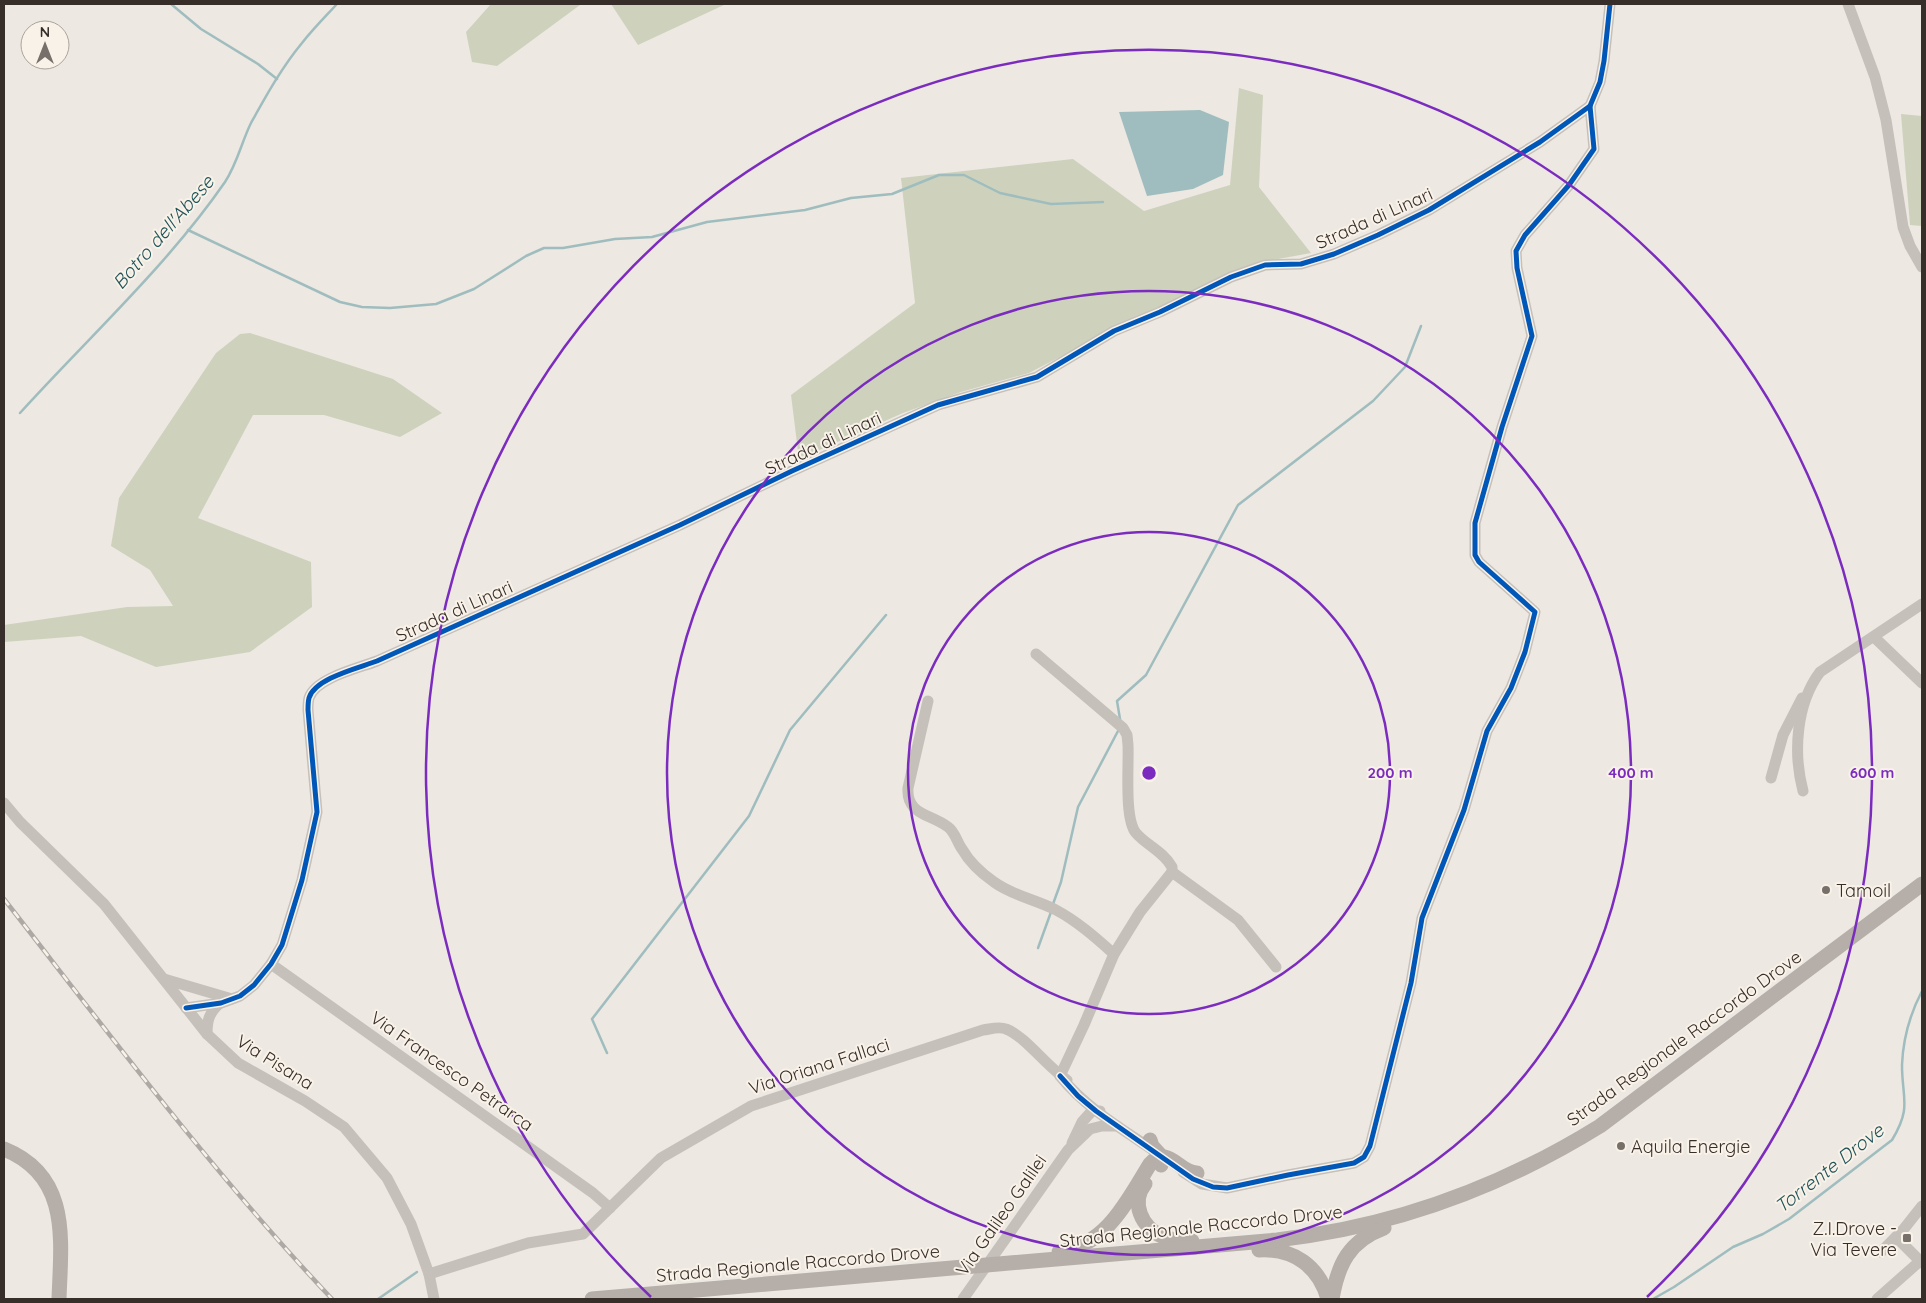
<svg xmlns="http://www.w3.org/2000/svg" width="1926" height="1303" viewBox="0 0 1926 1303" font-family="Quicksand,sans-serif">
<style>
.green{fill:#ced2bc}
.water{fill:#9fbdbe}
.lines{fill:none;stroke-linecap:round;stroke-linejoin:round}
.stream{stroke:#9fbdbe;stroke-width:2.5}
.minor{stroke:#c6c0bb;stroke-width:11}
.major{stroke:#b5aea9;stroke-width:15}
.rail-casing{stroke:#aea9a5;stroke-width:4.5}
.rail{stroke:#f9f2e9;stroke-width:2.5;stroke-dasharray:8;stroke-linecap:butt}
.cycleway-casing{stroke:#f9f2e9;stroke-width:8}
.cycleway{stroke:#0057b8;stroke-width:5}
.ring{fill:none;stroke:#7b2cbf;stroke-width:2.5}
.poi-dot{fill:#776f6a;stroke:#f9f2e9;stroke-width:2}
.labels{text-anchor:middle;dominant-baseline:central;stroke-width:4;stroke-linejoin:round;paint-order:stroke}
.street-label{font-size:18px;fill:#372e29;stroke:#f9f2e9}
.poi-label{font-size:18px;fill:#372e29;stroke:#f9f2e9;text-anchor:start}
.water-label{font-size:19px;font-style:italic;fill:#1f5358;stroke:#f9f2e9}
.centre{fill:#7b2cbf;stroke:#f9f2e9;stroke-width:2.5}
.ring-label{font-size:15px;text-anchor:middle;font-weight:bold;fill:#7b2cbf;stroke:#f9f2e9;stroke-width:4;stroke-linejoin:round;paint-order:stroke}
</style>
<rect width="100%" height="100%" fill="#ede8e2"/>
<g class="green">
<polygon points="491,4 600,4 580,5 497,66 472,62 466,32"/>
<polygon points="611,4 726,4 638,45"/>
<polygon points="1239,88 1263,95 1259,187 1311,253 1257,263 1145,313 1029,373 961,392 903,413 799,459 791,395 915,303 901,178 1073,159 1144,211 1230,185"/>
<polygon points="1901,114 1922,116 1922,226 1910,225"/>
<polygon points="250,333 393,379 442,413 400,437 324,415 253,415 198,518 311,562 312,607 250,652 156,667 81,636 4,642 4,625 127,607 173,606 150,570 111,546 119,498 216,353 240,334"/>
</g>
<polygon class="water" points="1200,110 1229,122 1223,175 1193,189 1147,196 1119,112"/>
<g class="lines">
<g class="stream">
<polyline points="171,4 201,29 258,64 277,79"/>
<polyline points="188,230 340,302 362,307 390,308 436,304 474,289 526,256 544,248 563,248 615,239 652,237 707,222 805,210 851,198 892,194 939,175 964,175 1000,193 1051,204 1103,202"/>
<path d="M20,413C89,337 167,266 225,182C237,164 242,141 251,123C266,96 282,67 302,43C313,29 325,17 337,4"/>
<polyline points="1120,719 1117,701 1146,675 1238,505 1373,401 1405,367 1421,326"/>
<polyline points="1053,904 1061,882 1078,807 1118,731"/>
<polyline points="1038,948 1051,912"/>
<polyline points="607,1053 592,1019 749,816 790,730 886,615"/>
<polyline points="378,1299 417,1272"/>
<path d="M1653,1299L1674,1287L1733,1247L1763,1234L1789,1219L1892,1140C1912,1107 1902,1099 1902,1065C1903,1039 1910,1014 1922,991"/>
</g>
<g class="minor">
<polyline points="1848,4 1875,77 1886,120 1903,227 1910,246 1922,267"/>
<polyline points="1874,637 1922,683"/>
<path d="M1036,654L1123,728L1127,735L1128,745C1129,765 1124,819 1136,833C1146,845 1163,851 1172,867V872L1140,912L1114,954"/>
<path d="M928,701L908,788C906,815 931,814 948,827C955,832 957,842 962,849C970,863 981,873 994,882C1013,896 1035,899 1056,910C1077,921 1096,938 1114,954L1084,1025L1060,1076"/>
<polyline points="1771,778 1783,735 1802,698"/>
<path d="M1803,791C1793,753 1796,704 1820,672L1922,604"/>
<polyline points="4,803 20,822 104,904 207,1034 238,1063 305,1101 344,1127 387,1178 411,1224 429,1274 434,1299"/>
<polyline points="1172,872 1238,920 1276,967"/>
<polyline points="271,964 593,1193 610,1208"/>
<polyline points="164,979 232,999"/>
<path d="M186,1008L221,1003L240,996L254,985L271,964L282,945L302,880L317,812L308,710C308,706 308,702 309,698C315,678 359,668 377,661L680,525L792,471L938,405L1037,377L1114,331L1160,312L1231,277L1265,265L1301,264L1334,254L1378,235L1429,210L1540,142L1590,106L1600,82L1604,61L1610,4"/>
<path d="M207,1034C207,1020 209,1013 220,1003"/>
<path d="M1060,1076C1086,1108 1122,1129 1156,1152"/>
<polyline points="1072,1143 1082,1122 1092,1111 1100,1111"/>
<polyline points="1183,1172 1202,1184 1227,1188 1288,1175 1354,1163 1364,1157 1370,1146 1411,983 1422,918 1464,810 1487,731 1511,688 1525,652 1535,612 1479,562 1475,555 1475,523 1502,427 1532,336 1517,268 1516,251 1525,235 1569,185 1594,149 1590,106"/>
<polyline points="1896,1237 1922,1263"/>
<polyline points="1881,1252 1903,1230 1922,1206"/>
<path d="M429,1274L528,1243L583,1234L661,1158L751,1106L983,1030C991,1029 999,1026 1006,1029C1025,1036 1047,1067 1067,1080"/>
<polyline points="963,1299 1068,1150 1090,1129 1102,1126 1117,1126"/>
<polyline points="1877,1299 1920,1261"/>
</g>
<g class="major">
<polyline points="1150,1140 1152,1146 1162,1157 1161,1165"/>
<path d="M4,1149C71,1176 61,1240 59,1299"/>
<path d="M1145,1184C1130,1202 1142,1228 1162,1236C1171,1240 1182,1241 1192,1241"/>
<path d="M1259,1250C1293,1248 1319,1266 1328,1299"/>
<path d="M1059,1252C1107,1245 1127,1201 1150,1164C1168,1144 1179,1173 1197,1173"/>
<path d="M592,1299L1277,1240C1393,1227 1500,1188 1600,1126L1922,884"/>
<path d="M1332,1299C1338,1264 1349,1241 1384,1228"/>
</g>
<defs>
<path id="rail" d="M4,899C110,1035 213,1173 332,1299"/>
</defs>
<use href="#rail" class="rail-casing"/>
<use href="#rail" class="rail"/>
<defs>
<g id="cycleway">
<path d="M186,1008L221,1003L240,996L254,985L271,964L282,945L302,880L317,812L308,710C308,706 308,702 309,698C315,678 359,668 377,661L680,525L792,471L938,405L1037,377L1114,331L1160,312L1231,277L1265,265L1301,264L1334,254L1378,235L1429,210L1540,142L1590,106L1600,82L1604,61L1610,4"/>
<polyline points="1060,1076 1078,1096 1096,1111 1193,1179 1213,1187 1227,1188 1288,1175 1354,1163 1364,1157 1370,1146 1411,983 1422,918 1464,810 1487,731 1511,688 1525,652 1535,612 1479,562 1475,555 1475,523 1502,427 1532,336 1517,268 1516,251 1525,235 1569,185 1594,149 1590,106"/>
</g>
</defs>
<use href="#cycleway" class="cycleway-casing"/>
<use href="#cycleway" class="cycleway"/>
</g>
<g class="ring">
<circle cx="1149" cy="773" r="241"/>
<circle cx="1149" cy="773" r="482"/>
<path d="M651 1297A723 723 0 1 1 1647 1297"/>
</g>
<g class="poi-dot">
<circle cx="1826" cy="890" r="5"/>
<circle cx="1621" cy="1146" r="5"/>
<rect x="1902" y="1233" width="10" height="10" rx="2.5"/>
</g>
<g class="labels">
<g class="street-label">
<text transform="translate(1374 218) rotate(-24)">Strada di Linari</text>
<text transform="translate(823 443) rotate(-25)">Strada di Linari</text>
<text transform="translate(454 611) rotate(-24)">Strada di Linari</text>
<text transform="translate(1684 1038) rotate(-36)">Strada Regionale Raccordo Drove</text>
<text transform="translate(275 1062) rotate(32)">Via Pisana</text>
<text transform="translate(819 1066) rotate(-18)">Via Oriana Fallaci</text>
<text transform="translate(452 1071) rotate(35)">Via Francesco Petrarca</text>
<text transform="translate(1001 1215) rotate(-55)">Via Galileo Galilei</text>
<text transform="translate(1201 1226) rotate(-6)">Strada Regionale Raccordo Drove</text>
<text transform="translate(798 1263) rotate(-5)">Strada Regionale Raccordo Drove</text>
</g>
<g class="poi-label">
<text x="1836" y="890">Tamoil</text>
<text x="1631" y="1146">Aquila Energie</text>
<text x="1897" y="1228" text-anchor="end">Z.I.Drove -<tspan x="1897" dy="21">Via Tevere</tspan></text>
</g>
<g class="water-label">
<text transform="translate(163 232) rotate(-49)">Botro dell'Abese</text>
<text transform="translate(1829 1168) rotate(-38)">Torrente Drove</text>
</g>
</g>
<circle cx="1149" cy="773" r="8" class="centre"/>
<g class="ring-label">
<text x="1390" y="778">200 m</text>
<text x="1631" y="778">400 m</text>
<text x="1872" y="778">600 m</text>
</g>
<rect width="1926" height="1303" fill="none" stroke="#372e29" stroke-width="10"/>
<g transform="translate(45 45)"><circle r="24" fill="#f9f2e9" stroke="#aba49c"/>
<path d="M0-4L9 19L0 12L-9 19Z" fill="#776f6a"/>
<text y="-8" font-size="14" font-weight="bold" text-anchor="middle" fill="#372e29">N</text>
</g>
</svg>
